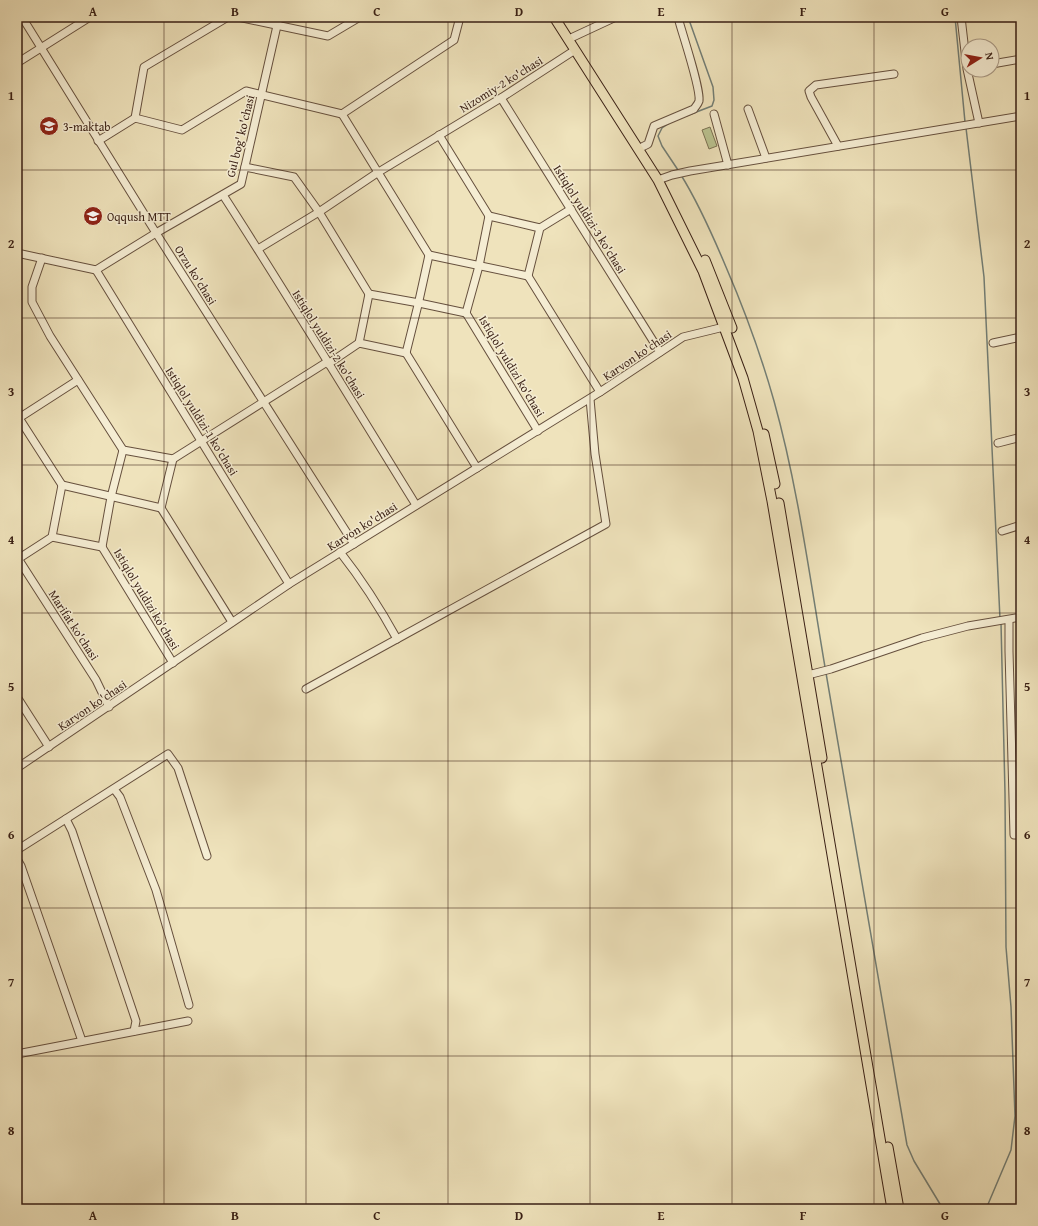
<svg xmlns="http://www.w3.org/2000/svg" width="1038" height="1226" viewBox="0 0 1038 1226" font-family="'Gentium Book Plus',serif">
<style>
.green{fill:#bac390;stroke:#7a7152}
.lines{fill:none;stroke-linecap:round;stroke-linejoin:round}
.stream{stroke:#737e75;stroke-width:1.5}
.minor-casing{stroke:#66503e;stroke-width:9}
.major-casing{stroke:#391f14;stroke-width:11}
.minor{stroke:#f5edd3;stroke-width:7}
.major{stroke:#efe3bc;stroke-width:9}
.grid{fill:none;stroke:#391f14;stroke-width:1;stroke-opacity:0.55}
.labels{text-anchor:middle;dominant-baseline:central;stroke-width:3;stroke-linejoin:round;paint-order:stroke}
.street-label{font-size:12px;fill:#391f14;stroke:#f5edd3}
.poi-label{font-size:12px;fill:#391f14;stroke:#f5edd3;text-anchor:start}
.neatline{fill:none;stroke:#391f14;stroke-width:1.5}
.grid-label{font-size:13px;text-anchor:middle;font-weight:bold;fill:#391f14}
</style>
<rect width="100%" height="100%" fill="#efe3bc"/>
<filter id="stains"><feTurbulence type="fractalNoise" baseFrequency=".005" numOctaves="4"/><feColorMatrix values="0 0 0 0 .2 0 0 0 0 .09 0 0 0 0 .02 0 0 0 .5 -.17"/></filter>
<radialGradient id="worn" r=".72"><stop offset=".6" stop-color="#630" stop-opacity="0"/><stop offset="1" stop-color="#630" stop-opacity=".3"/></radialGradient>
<polygon class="green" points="710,127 717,146 709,149 702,130"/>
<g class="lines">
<g class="stream">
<polyline points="955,17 965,122"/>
<polyline points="686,116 712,106 714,100 713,87 688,17"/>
<polyline points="671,122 662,128 658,136 662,146 678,170"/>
<polyline points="966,128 984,277 1000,619"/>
<path d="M681,175C699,204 713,236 726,267C745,311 761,355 774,401C798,487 810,579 825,667"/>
<polyline points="826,673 907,1145 914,1161 943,1209"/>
<polyline points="986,1209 1011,1150 1015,1116 1011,1007 1006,947 1005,793 1001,623"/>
</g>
<defs>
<g id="minor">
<polyline points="22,17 156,233 354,544"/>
<polyline points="238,17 328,36 360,17"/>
<polyline points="961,17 967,69 979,123"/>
<polyline points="573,37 616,17"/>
<polyline points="17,63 90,17"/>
<polyline points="992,64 1021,59"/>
<polyline points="501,98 660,352"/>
<polyline points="748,109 766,158"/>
<polyline points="342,114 429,255"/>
<polyline points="714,114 728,165"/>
<polyline points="135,118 144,67 228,17"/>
<polyline points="439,135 489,216"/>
<polyline points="98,141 135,118 182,130 246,91 342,114 454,40 460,17"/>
<polyline points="838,146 811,97 809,91 816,85 894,74"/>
<path d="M642,147L648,144L654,126L694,109C696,106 698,104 699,101C701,89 683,36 679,21"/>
<polyline points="245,167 294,177 319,212 369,294"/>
<polyline points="658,180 672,175 690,171 1021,116"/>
<path d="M223,195C289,297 352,402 416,505"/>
<polyline points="489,216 540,228"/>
<polyline points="258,249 319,212 377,173 501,98 575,50"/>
<polyline points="17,253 96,270 156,233 241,184 279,17"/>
<polyline points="429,255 528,276"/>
<polyline points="42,258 32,287 32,302 50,336 123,450"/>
<polyline points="96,270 289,584"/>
<polyline points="528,276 600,392"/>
<polyline points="528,276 540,228 571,209"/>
<polyline points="369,294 419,303 466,313"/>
<polyline points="466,313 538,431"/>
<polyline points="466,313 479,266 489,216"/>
<polyline points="359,343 369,294"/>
<polyline points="993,343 1021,337"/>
<polyline points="406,353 477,468"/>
<polyline points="406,353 418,305 429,255"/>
<polyline points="328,364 359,343 406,353"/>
<polyline points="17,415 62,485"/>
<polyline points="19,418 78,380"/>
<polyline points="998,443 1021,437"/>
<polyline points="123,450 173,459 327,362"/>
<polyline points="62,485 161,508"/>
<polyline points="161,508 232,622"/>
<polyline points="161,508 173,459"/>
<polyline points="1002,531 1021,525"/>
<polyline points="52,537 102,547"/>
<polyline points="102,547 173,663"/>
<polyline points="102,547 111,497 123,450"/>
<path d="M340,552C362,580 380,608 397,639"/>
<polyline points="17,557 96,680 109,707"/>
<polyline points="18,559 52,537 62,485"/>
<polyline points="1009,620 1009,651 1014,835 1021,835"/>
<polyline points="804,676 831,669 922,638 968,626 1021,617"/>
<polyline points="306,689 606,524 595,454 590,399"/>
<polyline points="17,697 49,747"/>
<polyline points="17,768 289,584 600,392 683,337 728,326"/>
<polyline points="114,789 120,797 156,890 189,1005"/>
<polyline points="66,819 72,831 136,1021 134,1031"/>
<polyline points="17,850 168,754 178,768 207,856"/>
<polyline points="17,859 21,866 82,1041"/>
<polyline points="17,1054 188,1021"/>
</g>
<g id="major">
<polyline points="554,17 658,180 703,271 743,378 758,431 772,501 892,1209"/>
<polyline points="705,260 732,328"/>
<polyline points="764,434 775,484"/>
<polyline points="779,503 822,758"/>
<polyline points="888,1147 899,1209"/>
</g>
</defs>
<use href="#minor" class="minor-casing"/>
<use href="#major" class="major-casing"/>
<use href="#minor" class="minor"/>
<use href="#major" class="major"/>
</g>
<path class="grid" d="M164,17V1209M306,17V1209M448,17V1209M590,17V1209M732,17V1209M874,17V1209M17,170H1021M17,318H1021M17,465H1021M17,613H1021M17,761H1021M17,908H1021M17,1056H1021"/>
<defs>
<symbol id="school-disc" viewBox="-11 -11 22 22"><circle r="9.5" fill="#8f2418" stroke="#f5edd3"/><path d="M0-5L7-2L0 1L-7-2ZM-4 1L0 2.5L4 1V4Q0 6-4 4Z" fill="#fff"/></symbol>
</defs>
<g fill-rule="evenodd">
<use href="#school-disc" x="38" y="115" width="22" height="22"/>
<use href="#school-disc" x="82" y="205" width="22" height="22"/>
</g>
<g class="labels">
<g class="street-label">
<text transform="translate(501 84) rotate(-32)">Nizomiy-2 ko'chasi</text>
<text transform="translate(240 136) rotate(-76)">Gul bog' ko'chasi</text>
<text transform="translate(590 219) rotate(58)">Istiqlol yuldizi-3 ko'chasi</text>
<text transform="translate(196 275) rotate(58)">Orzu ko'chasi</text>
<text transform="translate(329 344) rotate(58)">Istiqlol yuldizi-2 ko'chasi</text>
<text transform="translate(637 355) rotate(-34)">Karvon ko'chasi</text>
<text transform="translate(512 366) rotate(59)">Istiqlol yuldizi ko'chasi</text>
<text transform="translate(202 421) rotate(58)">Istiqlol yuldizi-1 ko'chasi</text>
<text transform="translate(362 526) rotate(-32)">Karvon ko'chasi</text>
<text transform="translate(147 599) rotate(59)">Istiqlol yuldizi ko'chasi</text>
<text transform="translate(74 625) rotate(57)">Marifat ko'chasi</text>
<text transform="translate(92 705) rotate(-34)">Karvon ko'chasi</text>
</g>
<g class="poi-label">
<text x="63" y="126">3-maktab</text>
<text x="107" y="216">Oqqush MTT</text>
</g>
</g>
<rect width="1038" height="1226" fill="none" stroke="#efe3bc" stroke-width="44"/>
<g transform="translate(980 58) rotate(79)"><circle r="19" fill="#f5edd3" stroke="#aa9b87"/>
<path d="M0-3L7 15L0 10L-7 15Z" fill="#8f2418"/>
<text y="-6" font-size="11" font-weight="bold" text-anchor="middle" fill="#391f14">N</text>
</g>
<rect x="22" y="22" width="994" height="1182" class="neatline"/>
<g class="grid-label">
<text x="93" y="16">A</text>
<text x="235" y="16">B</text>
<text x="377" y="16">C</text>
<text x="519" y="16">D</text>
<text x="661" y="16">E</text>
<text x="803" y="16">F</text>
<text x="945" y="16">G</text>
<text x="11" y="100">1</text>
<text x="1027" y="100">1</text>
<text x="11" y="248">2</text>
<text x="1027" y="248">2</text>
<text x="11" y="396">3</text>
<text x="1027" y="396">3</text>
<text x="11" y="544">4</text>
<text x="1027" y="544">4</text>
<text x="11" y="691">5</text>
<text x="1027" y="691">5</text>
<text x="11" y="839">6</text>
<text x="1027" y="839">6</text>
<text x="11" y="987">7</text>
<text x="1027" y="987">7</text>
<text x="11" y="1135">8</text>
<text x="1027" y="1135">8</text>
<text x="93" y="1220">A</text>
<text x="235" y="1220">B</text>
<text x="377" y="1220">C</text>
<text x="519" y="1220">D</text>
<text x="661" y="1220">E</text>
<text x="803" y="1220">F</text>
<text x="945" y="1220">G</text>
</g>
<rect width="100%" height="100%" filter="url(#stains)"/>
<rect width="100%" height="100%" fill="url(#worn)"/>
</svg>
